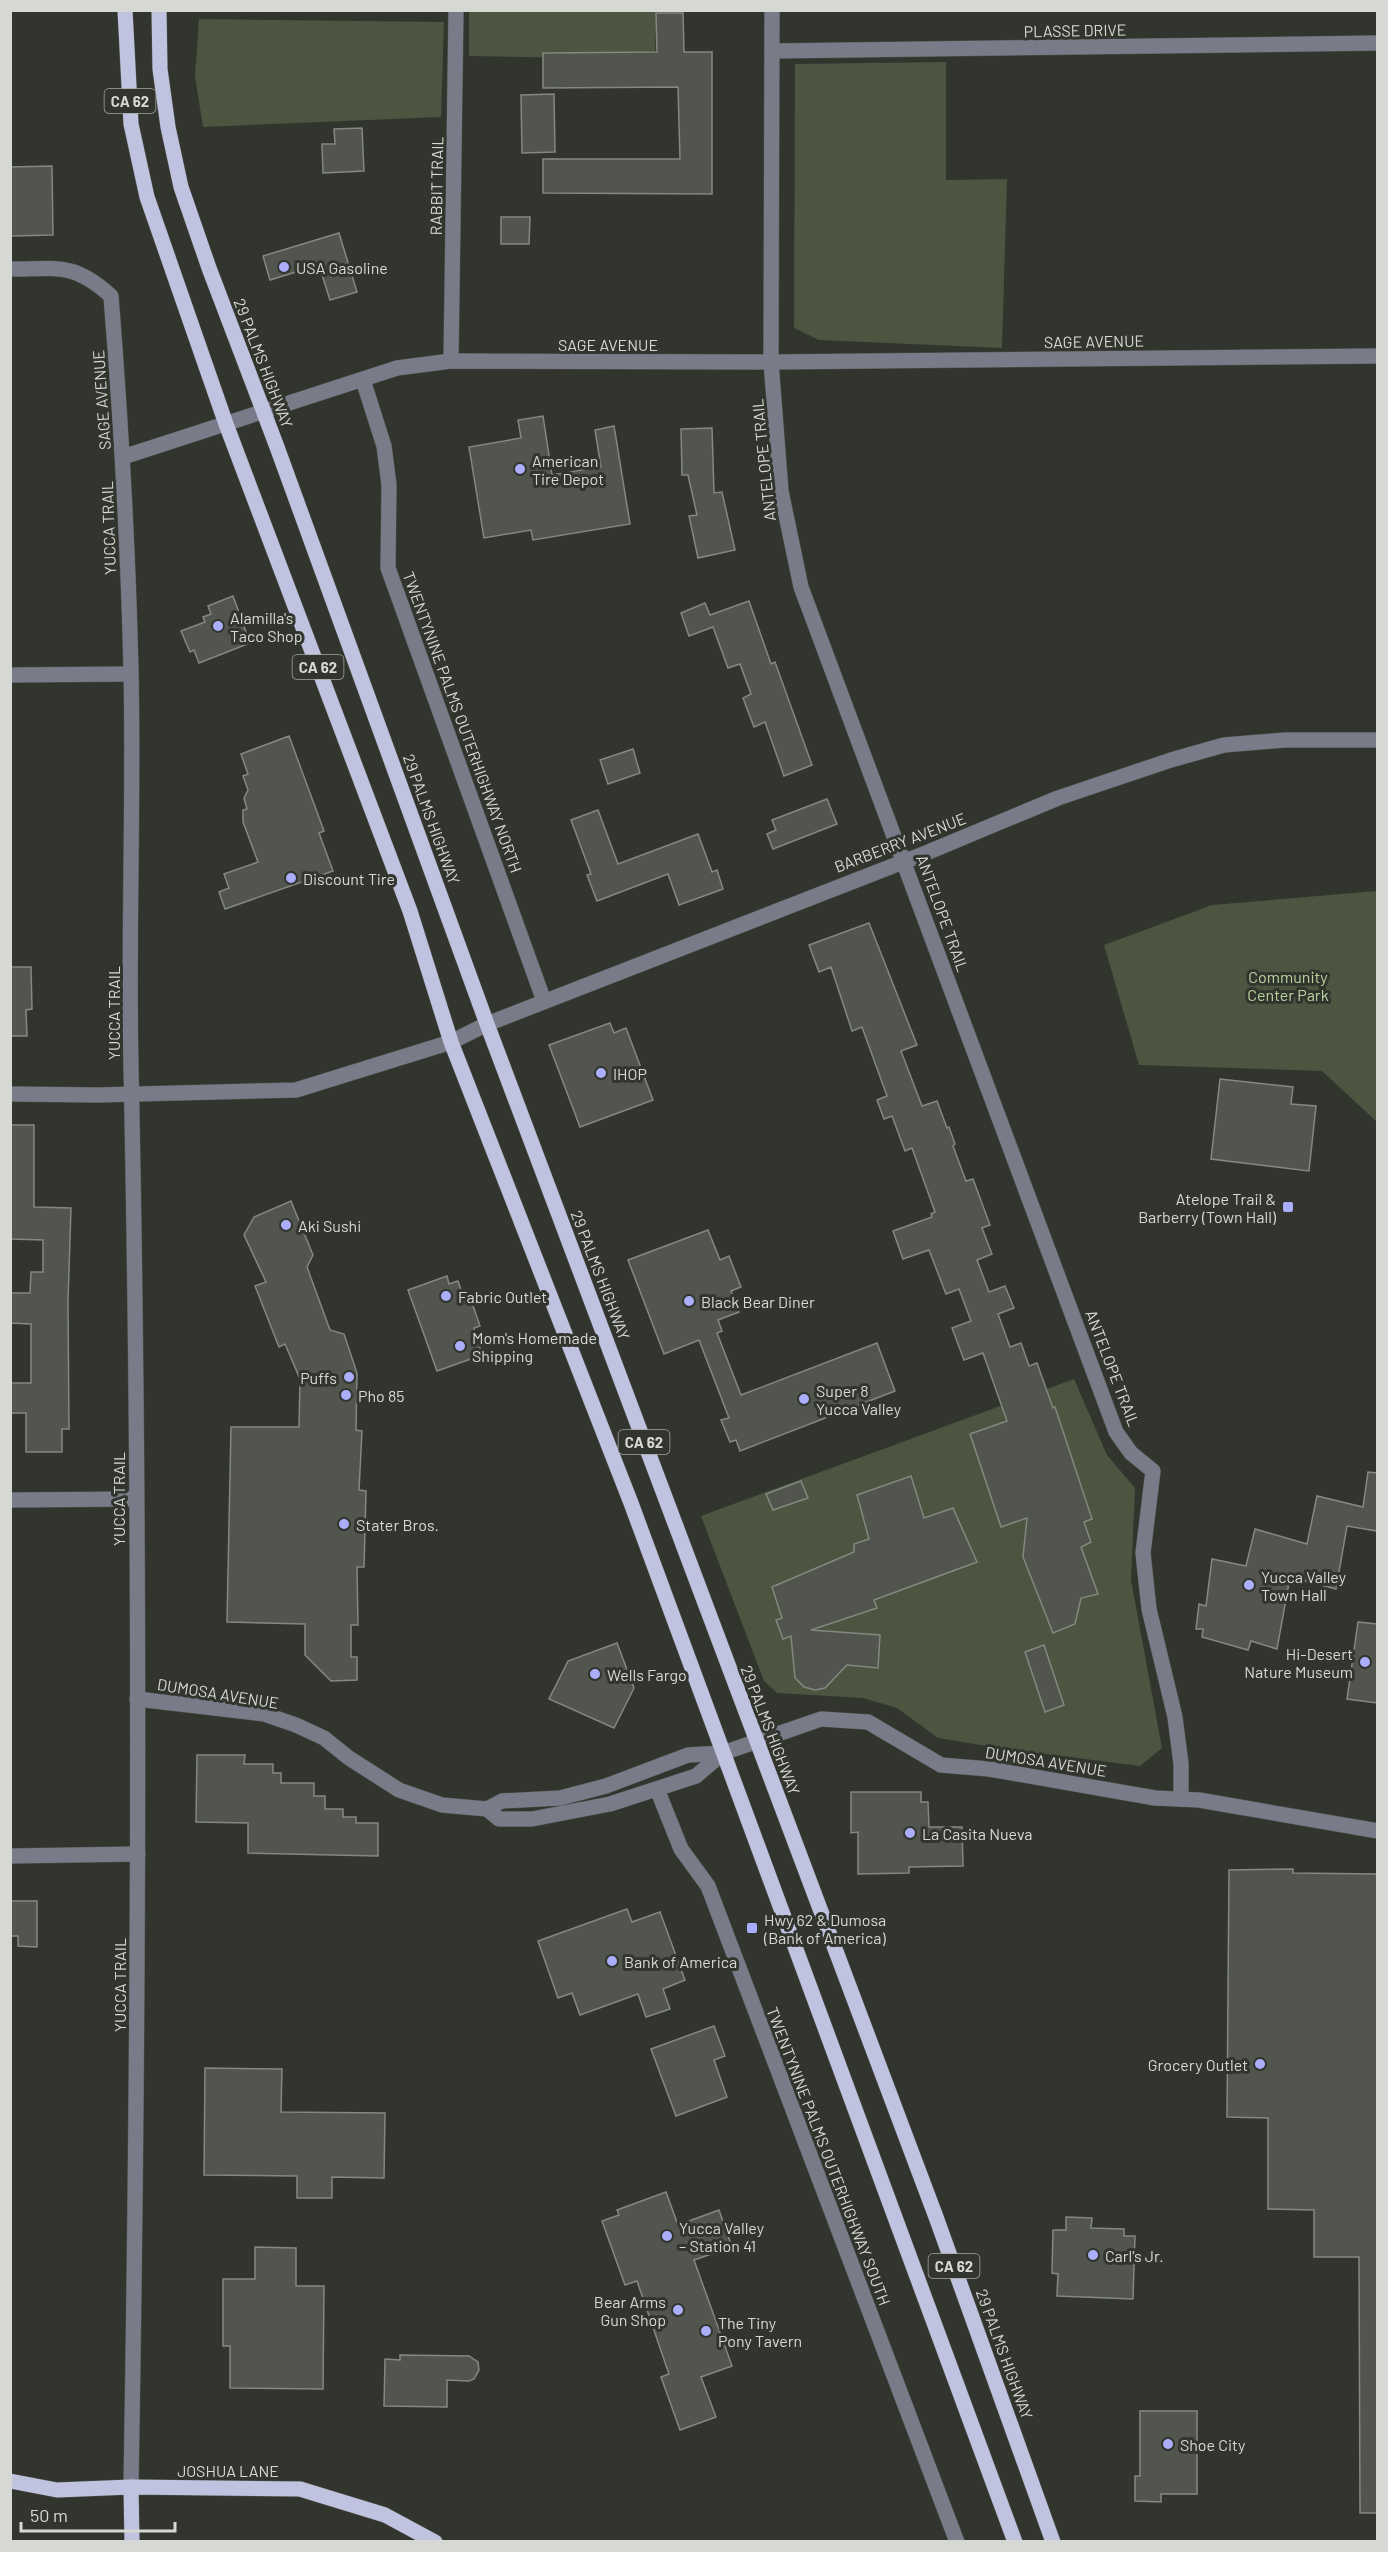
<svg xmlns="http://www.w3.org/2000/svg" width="1388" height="2552" viewBox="0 0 1388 2552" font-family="Barlow,sans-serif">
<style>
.green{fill:#4b5540}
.building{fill:#52554e;stroke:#848880;stroke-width:1.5}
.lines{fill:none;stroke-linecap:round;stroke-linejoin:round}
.minor-casing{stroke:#50524c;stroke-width:16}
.major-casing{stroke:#50524c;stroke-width:16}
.minor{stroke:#7a7b89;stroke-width:15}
.major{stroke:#c0c3df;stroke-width:15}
.poi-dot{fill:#abaffb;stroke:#32352e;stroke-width:2}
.labels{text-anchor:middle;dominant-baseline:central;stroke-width:6;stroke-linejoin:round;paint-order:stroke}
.shield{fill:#32352e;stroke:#a5a7a2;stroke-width:1.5}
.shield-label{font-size:15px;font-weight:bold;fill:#d6d8d4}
.street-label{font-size:16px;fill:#d6d8d4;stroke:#32352e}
.poi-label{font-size:16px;fill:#d6d8d4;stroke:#32352e;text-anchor:start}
.park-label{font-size:16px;fill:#bad49f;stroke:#32352e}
</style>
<rect width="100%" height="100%" fill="#32352e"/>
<g class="green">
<polygon points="469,11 656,11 655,59 469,56"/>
<polygon points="199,19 444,22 441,117 203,127 195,76"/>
<polygon points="946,62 946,180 1007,179 1002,348 819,340 794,328 795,64"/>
<polygon points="1377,891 1377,1122 1322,1071 1139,1065 1104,945 1212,905"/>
<polygon points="1074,1379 1107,1455 1135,1488 1131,1580 1162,1748 1140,1766 999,1748 938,1738 897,1708 863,1698 777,1693 764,1681 701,1516"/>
</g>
<g class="building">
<polygon points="656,13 683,13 684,52 712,52 712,194 543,193 543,159 680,159 678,87 543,88 543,53 657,52"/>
<polygon points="554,94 555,152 522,153 521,95"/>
<polygon points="362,128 364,171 323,173 322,144 335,144 334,129"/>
<polygon points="52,166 53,235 10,236 10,167"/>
<polygon points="501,217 530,217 529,244 501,244"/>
<polygon points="339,233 357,292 330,300 319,265 270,280 263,256"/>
<polygon points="543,416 552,475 601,467 595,430 614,426 630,524 533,540 531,530 484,538 469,447 521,438 518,420"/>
<polygon points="712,428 714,493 722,492 735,550 698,558 689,516 697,515 688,475 682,475 681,429"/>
<polygon points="233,596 250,643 199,663 194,650 190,652 181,631 205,622 203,617 211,614 208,606"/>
<polygon points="749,601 771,664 775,662 812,765 784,776 765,722 754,727 743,698 751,694 740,664 728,668 713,627 689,636 681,613 705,603 710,615"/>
<polygon points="289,736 324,831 319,833 333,871 225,909 219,892 229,888 224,874 258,862 243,822 243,810 247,809 244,798 248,790 243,776 248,774 241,754"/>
<polygon points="633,749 640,773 608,784 600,760"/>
<polygon points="827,799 837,824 773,849 767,834 776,830 772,820"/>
<polygon points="598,810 618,864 698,834 712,872 717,870 723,889 679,905 668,874 597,901 587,875 591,874 571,820"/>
<polygon points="869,923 917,1045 901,1051 922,1106 937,1101 947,1128 949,1127 955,1144 953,1146 966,1181 973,1179 990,1225 982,1228 992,1254 977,1260 989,1292 1005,1286 1014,1308 998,1314 1010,1347 1021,1343 1029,1366 1037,1363 1053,1408 1055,1407 1092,1519 1084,1522 1091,1542 1081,1547 1098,1594 1081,1598 1075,1624 1053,1633 1023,1557 1027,1518 1001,1527 970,1434 1007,1421 983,1353 964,1360 952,1328 971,1321 959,1289 946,1294 929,1250 903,1259 893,1231 932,1217 931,1214 935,1212 912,1148 905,1151 892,1116 884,1119 877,1100 887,1096 862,1027 852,1031 831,967 819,972 809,945"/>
<polygon points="10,967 31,967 32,1009 26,1010 27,1036 10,1036"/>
<polygon points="610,1023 614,1033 626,1028 653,1100 580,1127 549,1045"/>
<polygon points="1220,1079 1293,1087 1291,1104 1316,1106 1309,1171 1211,1159"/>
<polygon points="10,1125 34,1125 34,1207 71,1208 68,1301 69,1429 62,1429 62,1452 26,1452 26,1413 10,1413 10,1383 31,1383 31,1324 10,1323 10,1293 30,1293 31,1272 43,1272 43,1240 10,1239"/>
<polygon points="291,1201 313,1255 307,1267 330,1330 344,1334 357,1373 356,1430 362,1431 359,1490 366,1491 364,1567 357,1567 358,1625 351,1625 351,1657 357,1657 357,1680 331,1681 305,1655 305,1624 227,1622 231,1427 299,1427 300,1379 285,1344 279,1347 255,1286 266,1282 244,1235 254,1217"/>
<polygon points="708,1230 720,1260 729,1256 741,1287 731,1291 739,1312 718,1320 722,1331 717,1333 741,1395 877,1343 895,1391 740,1451 736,1440 730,1442 721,1420 729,1418 699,1340 664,1354 628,1260"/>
<polygon points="447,1276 449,1284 458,1281 464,1299 470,1297 480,1326 474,1328 482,1355 437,1371 408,1290"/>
<polygon points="1368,1472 1377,1473 1377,1531 1347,1526 1336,1589 1290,1577 1277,1649 1251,1641 1248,1650 1202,1637 1203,1629 1196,1629 1199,1604 1206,1606 1212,1559 1246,1566 1255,1529 1307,1544 1317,1496 1363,1507"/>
<polygon points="911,1476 924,1518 953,1508 977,1562 874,1600 877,1608 811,1630 880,1635 878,1668 847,1665 825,1688 815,1690 804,1687 795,1678 791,1636 783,1639 776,1620 782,1618 772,1587 854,1552 854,1544 869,1539 857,1495"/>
<polygon points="801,1481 808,1498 773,1510 766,1494"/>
<polygon points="1358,1622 1377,1624 1377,1703 1347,1699"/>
<polygon points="617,1643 634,1688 614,1728 549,1699 568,1661"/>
<polygon points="1044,1645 1064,1705 1045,1712 1025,1652"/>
<polygon points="197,1755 245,1755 244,1764 273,1764 273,1773 281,1773 281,1783 314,1783 314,1796 325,1796 325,1809 343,1809 343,1817 356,1817 356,1823 378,1823 378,1856 248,1853 248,1823 196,1822"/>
<polygon points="851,1792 921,1792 921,1802 928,1802 929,1827 962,1827 963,1866 909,1867 909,1873 858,1874 858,1832 851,1833"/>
<polygon points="1293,1869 1293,1873 1376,1874 1377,1878 1377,2513 1360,2513 1359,2257 1314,2257 1314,2210 1268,2209 1268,2118 1227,2117 1229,1870"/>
<polygon points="10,1901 37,1901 37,1947 18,1946 18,1936 10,1936"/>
<polygon points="627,1909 632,1922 660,1912 685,1980 663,1989 670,2009 646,2017 638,1994 580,2015 572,1993 558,1998 538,1941"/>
<polygon points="714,2026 725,2056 714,2060 727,2097 676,2116 651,2049"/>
<polygon points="205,2068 282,2069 281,2112 385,2113 384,2178 332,2177 332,2198 297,2198 297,2176 204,2175"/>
<polygon points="666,2192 678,2225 719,2210 732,2247 694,2260 732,2366 701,2377 716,2417 680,2430 661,2377 669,2374 637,2281 625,2285 602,2221 619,2215 617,2210"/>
<polygon points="1066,2217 1092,2218 1091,2228 1124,2229 1124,2236 1135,2236 1133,2299 1057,2296 1058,2274 1052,2273 1053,2230 1066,2230"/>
<polygon points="255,2247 296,2248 296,2286 324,2286 323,2389 230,2388 230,2346 223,2346 223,2279 255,2279"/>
<polygon points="400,2355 469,2356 478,2362 479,2370 474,2379 469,2381 447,2380 447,2407 384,2406 385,2359 400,2360"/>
<polygon points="1140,2411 1197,2411 1197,2494 1161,2494 1161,2502 1135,2501 1135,2476 1140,2476"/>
</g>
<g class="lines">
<defs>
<g id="minor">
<polyline points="772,10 771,362 781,491 801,587 1116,1432 1131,1453 1153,1471 1143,1553 1149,1609 1175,1717 1181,1764 1181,1799"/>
<polyline points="772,51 1378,43"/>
<path d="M10,269C58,269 73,262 111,296C121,421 128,545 131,670C134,802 128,935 131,1067C141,1540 139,2014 131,2487"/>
<polyline points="451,361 456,10"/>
<polyline points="363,380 384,446 389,485 388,568 544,1001"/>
<polyline points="123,457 397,368 451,361 771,362 1378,356"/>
<polyline points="10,675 131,674"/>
<polyline points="10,1094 98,1095 296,1090 451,1042 487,1024 926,853 1058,798 1171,760 1224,745 1285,740 1378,740"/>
<polyline points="10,1500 136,1499"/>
<polyline points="137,1699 264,1714 296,1725 324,1738 349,1758 399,1790 442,1805 487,1809 502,1801 560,1798 606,1786 688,1755 723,1753 821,1719 868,1722 941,1765 989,1769 1155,1798 1199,1800 1378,1831"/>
<polyline points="657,1789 681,1849 708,1886 957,2542"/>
<polyline points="487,1809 499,1819 532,1819 610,1804 696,1776 723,1753"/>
<polyline points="10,1856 138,1854"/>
</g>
<g id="major">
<polyline points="125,10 131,124 147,197 226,424 410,911 451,1042 631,1503 1015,2542"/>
<polyline points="159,10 160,69 168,127 181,187 209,268 277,447 487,1024 936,2217 1053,2542"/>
<polyline points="10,2481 57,2490 131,2487 300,2489 385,2515 435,2542"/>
<polyline points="131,2487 132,2542"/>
</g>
</defs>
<use href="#minor" class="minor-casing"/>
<use href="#major" class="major-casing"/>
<use href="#minor" class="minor"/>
<use href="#major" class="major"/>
</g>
<g class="poi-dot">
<circle cx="284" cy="267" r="6"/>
<circle cx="520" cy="469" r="6"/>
<circle cx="218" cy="626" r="6"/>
<circle cx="291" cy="878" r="6"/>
<circle cx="601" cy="1073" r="6"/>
<rect x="1282" y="1201" width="12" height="12" rx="3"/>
<circle cx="286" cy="1225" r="6"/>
<circle cx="446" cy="1296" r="6"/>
<circle cx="689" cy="1301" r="6"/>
<circle cx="460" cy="1346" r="6"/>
<circle cx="349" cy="1377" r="6"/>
<circle cx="346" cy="1395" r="6"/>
<circle cx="804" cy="1399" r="6"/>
<circle cx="344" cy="1524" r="6"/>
<circle cx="1249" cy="1585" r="6"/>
<circle cx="1365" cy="1662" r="6"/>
<circle cx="595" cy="1674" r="6"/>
<circle cx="910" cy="1833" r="6"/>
<rect x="746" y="1922" width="12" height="12" rx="3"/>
<circle cx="612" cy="1961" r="6"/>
<circle cx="1260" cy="2064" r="6"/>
<circle cx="667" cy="2236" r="6"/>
<circle cx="1093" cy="2255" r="6"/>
<circle cx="678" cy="2310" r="6"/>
<circle cx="706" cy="2331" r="6"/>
<circle cx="1168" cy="2444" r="6"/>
</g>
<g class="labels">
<g class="shield">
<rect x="104.5" y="89" width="51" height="24" rx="4.5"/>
<rect x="292.5" y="655" width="51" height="24" rx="4.5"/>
<rect x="618.5" y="1430" width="51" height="24" rx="4.5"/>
<rect x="928.5" y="2254" width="51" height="24" rx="4.5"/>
</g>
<g class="shield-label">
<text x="130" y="101">CA 62</text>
<text x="318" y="667">CA 62</text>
<text x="644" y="1442">CA 62</text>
<text x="954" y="2266">CA 62</text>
</g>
<g class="street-label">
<text transform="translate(1075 30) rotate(-1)">PLASSE DRIVE</text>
<text transform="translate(436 186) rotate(-89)">RABBIT TRAIL</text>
<text transform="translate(1094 341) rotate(-1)">SAGE AVENUE</text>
<text x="608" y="344">SAGE AVENUE</text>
<text transform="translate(264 363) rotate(69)">29 PALMS HIGHWAY</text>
<text transform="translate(101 400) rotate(-94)">SAGE AVENUE</text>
<text transform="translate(763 460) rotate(-96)">ANTELOPE TRAIL</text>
<text transform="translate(108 528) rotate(-92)">YUCCA TRAIL</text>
<text transform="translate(463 722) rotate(70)">TWENTYNINE PALMS OUTERHIGHWAY NORTH</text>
<text transform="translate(432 819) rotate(70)">29 PALMS HIGHWAY</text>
<text transform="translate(900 842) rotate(-21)">BARBERRY AVENUE</text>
<text transform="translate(943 913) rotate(70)">ANTELOPE TRAIL</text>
<text transform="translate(113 1013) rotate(-90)">YUCCA TRAIL</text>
<text transform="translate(601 1275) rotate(69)">29 PALMS HIGHWAY</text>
<text transform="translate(1113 1368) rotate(69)">ANTELOPE TRAIL</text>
<text transform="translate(118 1499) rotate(-90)">YUCCA TRAIL</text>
<text transform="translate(218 1693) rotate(9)">DUMOSA AVENUE</text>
<text transform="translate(771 1730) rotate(69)">29 PALMS HIGHWAY</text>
<text transform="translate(1046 1761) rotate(9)">DUMOSA AVENUE</text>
<text transform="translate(119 1985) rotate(-90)">YUCCA TRAIL</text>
<text transform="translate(829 2156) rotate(69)">TWENTYNINE PALMS OUTERHIGHWAY SOUTH</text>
<text transform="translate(1005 2354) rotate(70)">29 PALMS HIGHWAY</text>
<text x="228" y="2470">JOSHUA LANE</text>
</g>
<g class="poi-label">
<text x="296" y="267">USA Gasoline</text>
<text x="532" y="460">American<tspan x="532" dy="18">Tire Depot</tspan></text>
<text x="230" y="617">Alamilla's<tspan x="230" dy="18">Taco Shop</tspan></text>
<text x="303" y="878">Discount Tire</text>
<text x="613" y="1073">IHOP</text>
<text x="1276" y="1198" text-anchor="end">Atelope Trail &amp;<tspan x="1276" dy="18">Barberry (Town Hall)</tspan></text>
<text x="298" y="1225">Aki Sushi</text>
<text x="458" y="1296">Fabric Outlet</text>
<text x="701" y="1301">Black Bear Diner</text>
<text x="472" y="1337">Mom's Homemade<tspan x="472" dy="18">Shipping</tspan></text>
<text x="337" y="1377" text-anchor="end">Puffs</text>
<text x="816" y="1390">Super 8<tspan x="816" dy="18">Yucca Valley</tspan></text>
<text x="358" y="1395">Pho 85</text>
<text x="356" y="1524">Stater Bros.</text>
<text x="1261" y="1576">Yucca Valley<tspan x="1261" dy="18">Town Hall</tspan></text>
<text x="1353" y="1653" text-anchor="end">Hi-Desert<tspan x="1353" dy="18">Nature Museum</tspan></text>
<text x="607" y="1674">Wells Fargo</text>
<text x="922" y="1833">La Casita Nueva</text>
<text x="764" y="1919">Hwy 62 &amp; Dumosa<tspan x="764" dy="18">(Bank of America)</tspan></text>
<text x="624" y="1961">Bank of America</text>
<text x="1248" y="2064" text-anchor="end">Grocery Outlet</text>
<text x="679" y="2227">Yucca Valley<tspan x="679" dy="18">– Station 41</tspan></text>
<text x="1105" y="2255">Carl's Jr.</text>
<text x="666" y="2301" text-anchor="end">Bear Arms<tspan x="666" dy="18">Gun Shop</tspan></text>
<text x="718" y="2322">The Tiny<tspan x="718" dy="18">Pony Tavern</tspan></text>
<text x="1180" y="2444">Shoe City</text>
</g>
<g class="park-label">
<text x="1288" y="976">Community<tspan x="1288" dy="18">Center Park</tspan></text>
</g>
</g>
<rect width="1388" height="2552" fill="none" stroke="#d6d8d4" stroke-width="24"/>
<path d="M21 2522v9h154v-9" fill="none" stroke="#d6d8d4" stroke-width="3"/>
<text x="30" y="2522" font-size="18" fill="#d6d8d4" stroke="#32352e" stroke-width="4.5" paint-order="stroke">50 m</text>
</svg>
